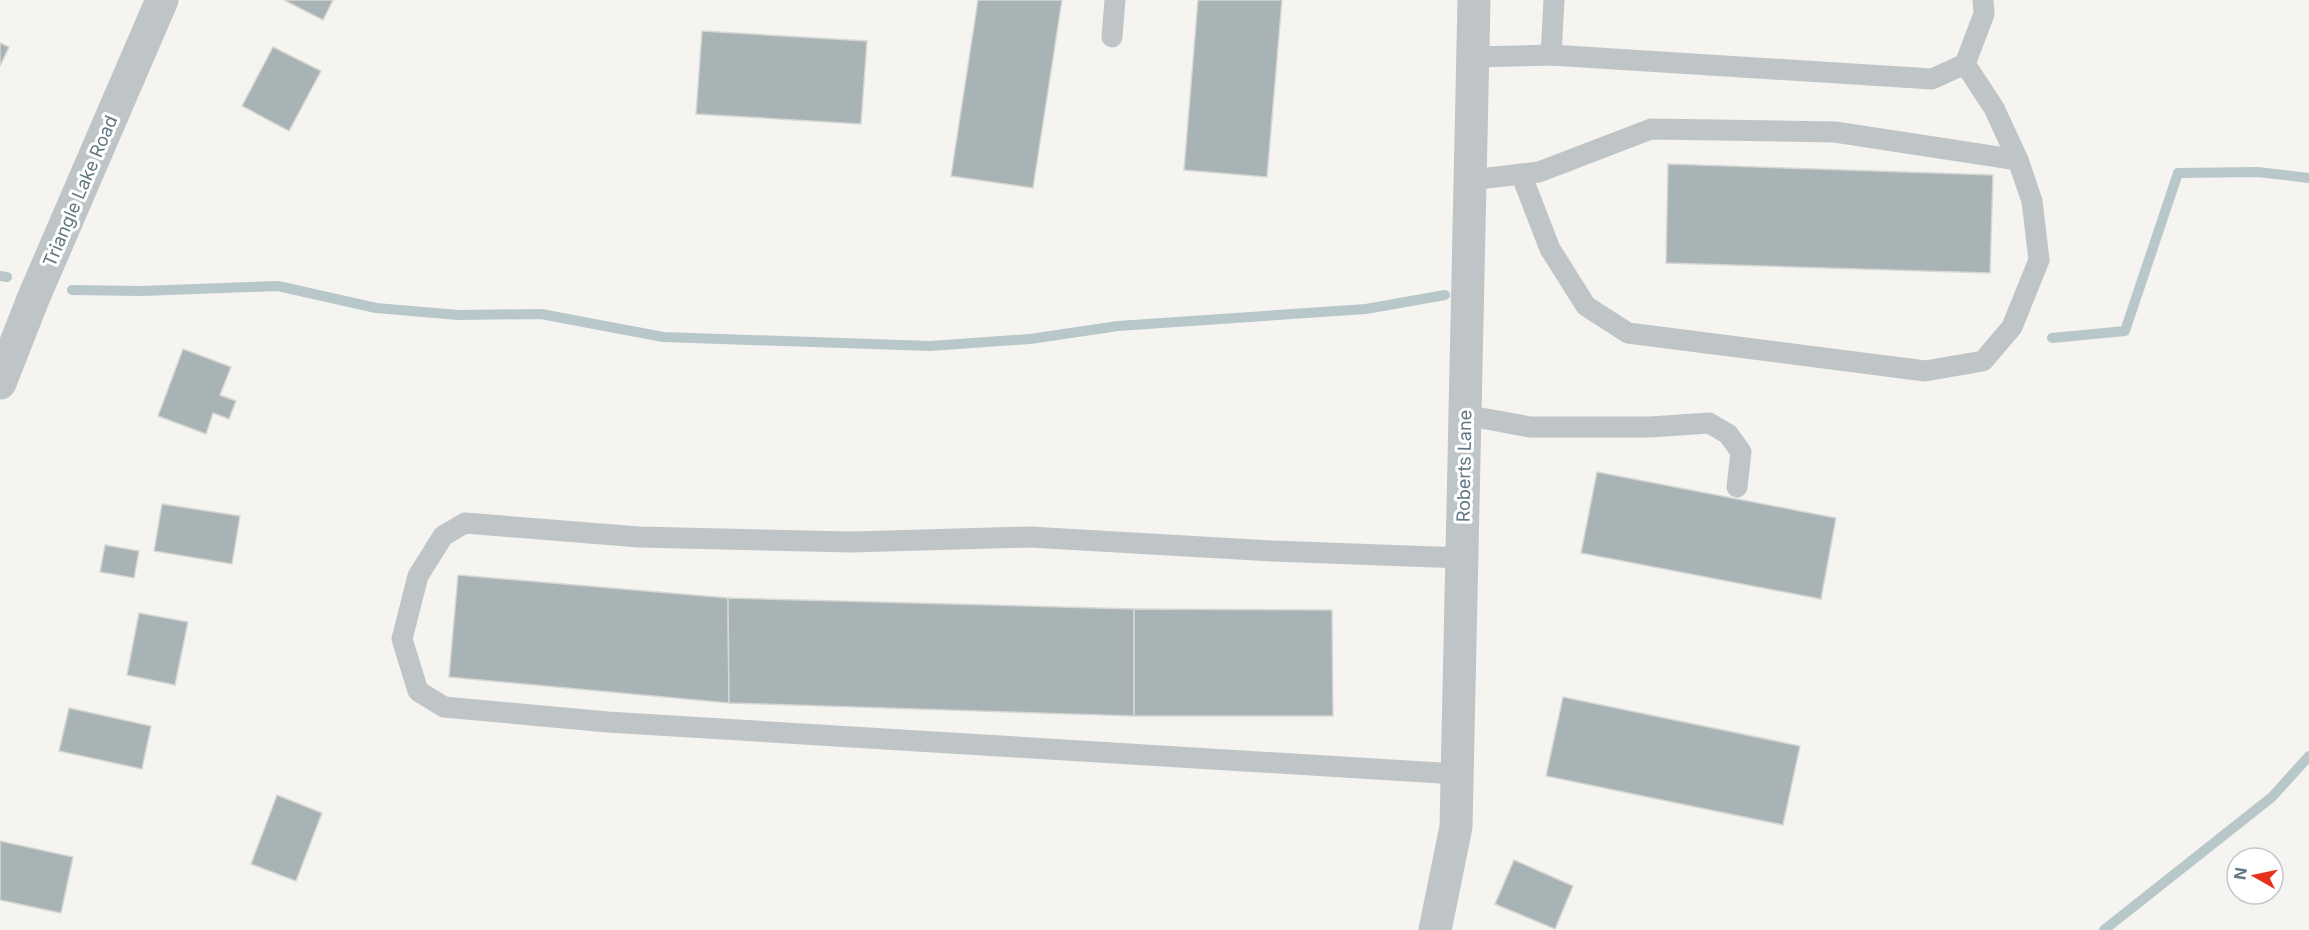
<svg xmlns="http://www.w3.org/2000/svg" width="2309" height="930" viewBox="0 0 2309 930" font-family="Inter,sans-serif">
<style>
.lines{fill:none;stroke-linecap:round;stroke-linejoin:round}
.stream{stroke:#b8c7c9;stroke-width:10}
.building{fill:#a8b3b6;stroke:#d6d6d3;stroke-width:1.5}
.service{stroke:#bfc5c7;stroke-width:21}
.minor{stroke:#bfc5c7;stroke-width:33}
.tertiary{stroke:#bfc5c7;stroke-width:33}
.labels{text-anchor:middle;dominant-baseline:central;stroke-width:6;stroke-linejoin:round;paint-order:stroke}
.street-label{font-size:18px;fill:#627883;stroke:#fff}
</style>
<rect width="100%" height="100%" fill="#f5f4f0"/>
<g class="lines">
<g class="stream">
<polyline points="0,276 7,277"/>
<polyline points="72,290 141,291 278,286 376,308 458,315 541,314 663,337 930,346 1030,339 1118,326 1366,309 1445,295"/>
<polyline points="2052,338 2125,331 2178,173 2258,172 2309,178"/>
<polyline points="2104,930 2272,797 2309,756"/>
</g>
</g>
<g class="building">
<polygon points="284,0 333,0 323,20"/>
<polygon points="978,0 1062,0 1033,188 951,176"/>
<polygon points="1198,0 1282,0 1267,177 1184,170"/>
<polygon points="702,31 867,41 861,124 696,114"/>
<polygon points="0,43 9,47 0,66"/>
<polygon points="273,47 321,71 289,131 242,106"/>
<polygon points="1668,164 1993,175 1990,273 1666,263"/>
<polygon points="183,349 231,367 220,395 236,401 229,419 213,413 206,434 158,416"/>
<polygon points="1597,472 1836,518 1821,599 1581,553"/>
<polygon points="162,504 240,516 232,564 154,551"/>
<polygon points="105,545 139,551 134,578 100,572"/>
<polygon points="458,575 728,598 729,703 449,677"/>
<polygon points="728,598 1134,609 1134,716 729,703"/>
<polygon points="1134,609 1332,610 1333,716 1134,716"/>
<polygon points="139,613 188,622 175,685 127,675"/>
<polygon points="1563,697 1800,746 1783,825 1546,776"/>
<polygon points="69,708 151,726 142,769 59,751"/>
<polygon points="277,795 322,813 296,881 251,864"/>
<polygon points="0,841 73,857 61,913 0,900"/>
<polygon points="1514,860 1573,886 1555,929 1495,904"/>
</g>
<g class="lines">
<g class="service">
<polyline points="1112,37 1115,0"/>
<polyline points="1551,55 1554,0"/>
<polyline points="1473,57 1551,55 1932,79 1965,64 1984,14 1983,0"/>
<polyline points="1521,174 1550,249 1586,306 1628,333 1925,371 1983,361 2012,327 2039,260 2032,201 2018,160 1994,108 1965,64"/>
<polyline points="1470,180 1539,172 1651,129 1835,132 2018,160"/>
<polyline points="1465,415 1530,427 1650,427 1709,423 1728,434 1741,452 1737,487"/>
<polyline points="1457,774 608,722 444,707 418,691 402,639 418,576 443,536 465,523 639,537 852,542 1030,537 1273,551 1462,558"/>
</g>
<polyline class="minor" points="1435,930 1456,827 1474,0"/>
<polyline class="tertiary" points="0,383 33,299 162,0"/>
</g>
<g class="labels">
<g class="street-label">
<text transform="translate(80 191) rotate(-67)">Triangle Lake Road</text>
<text transform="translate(1464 466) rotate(-89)">Roberts Lane</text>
</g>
</g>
<g transform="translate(2255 876) rotate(279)"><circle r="28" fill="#ffffff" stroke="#c0c9cd" stroke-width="1.5"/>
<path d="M0-4.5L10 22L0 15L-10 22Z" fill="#e8321d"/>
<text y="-9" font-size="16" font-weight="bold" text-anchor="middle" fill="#627883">N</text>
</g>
</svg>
